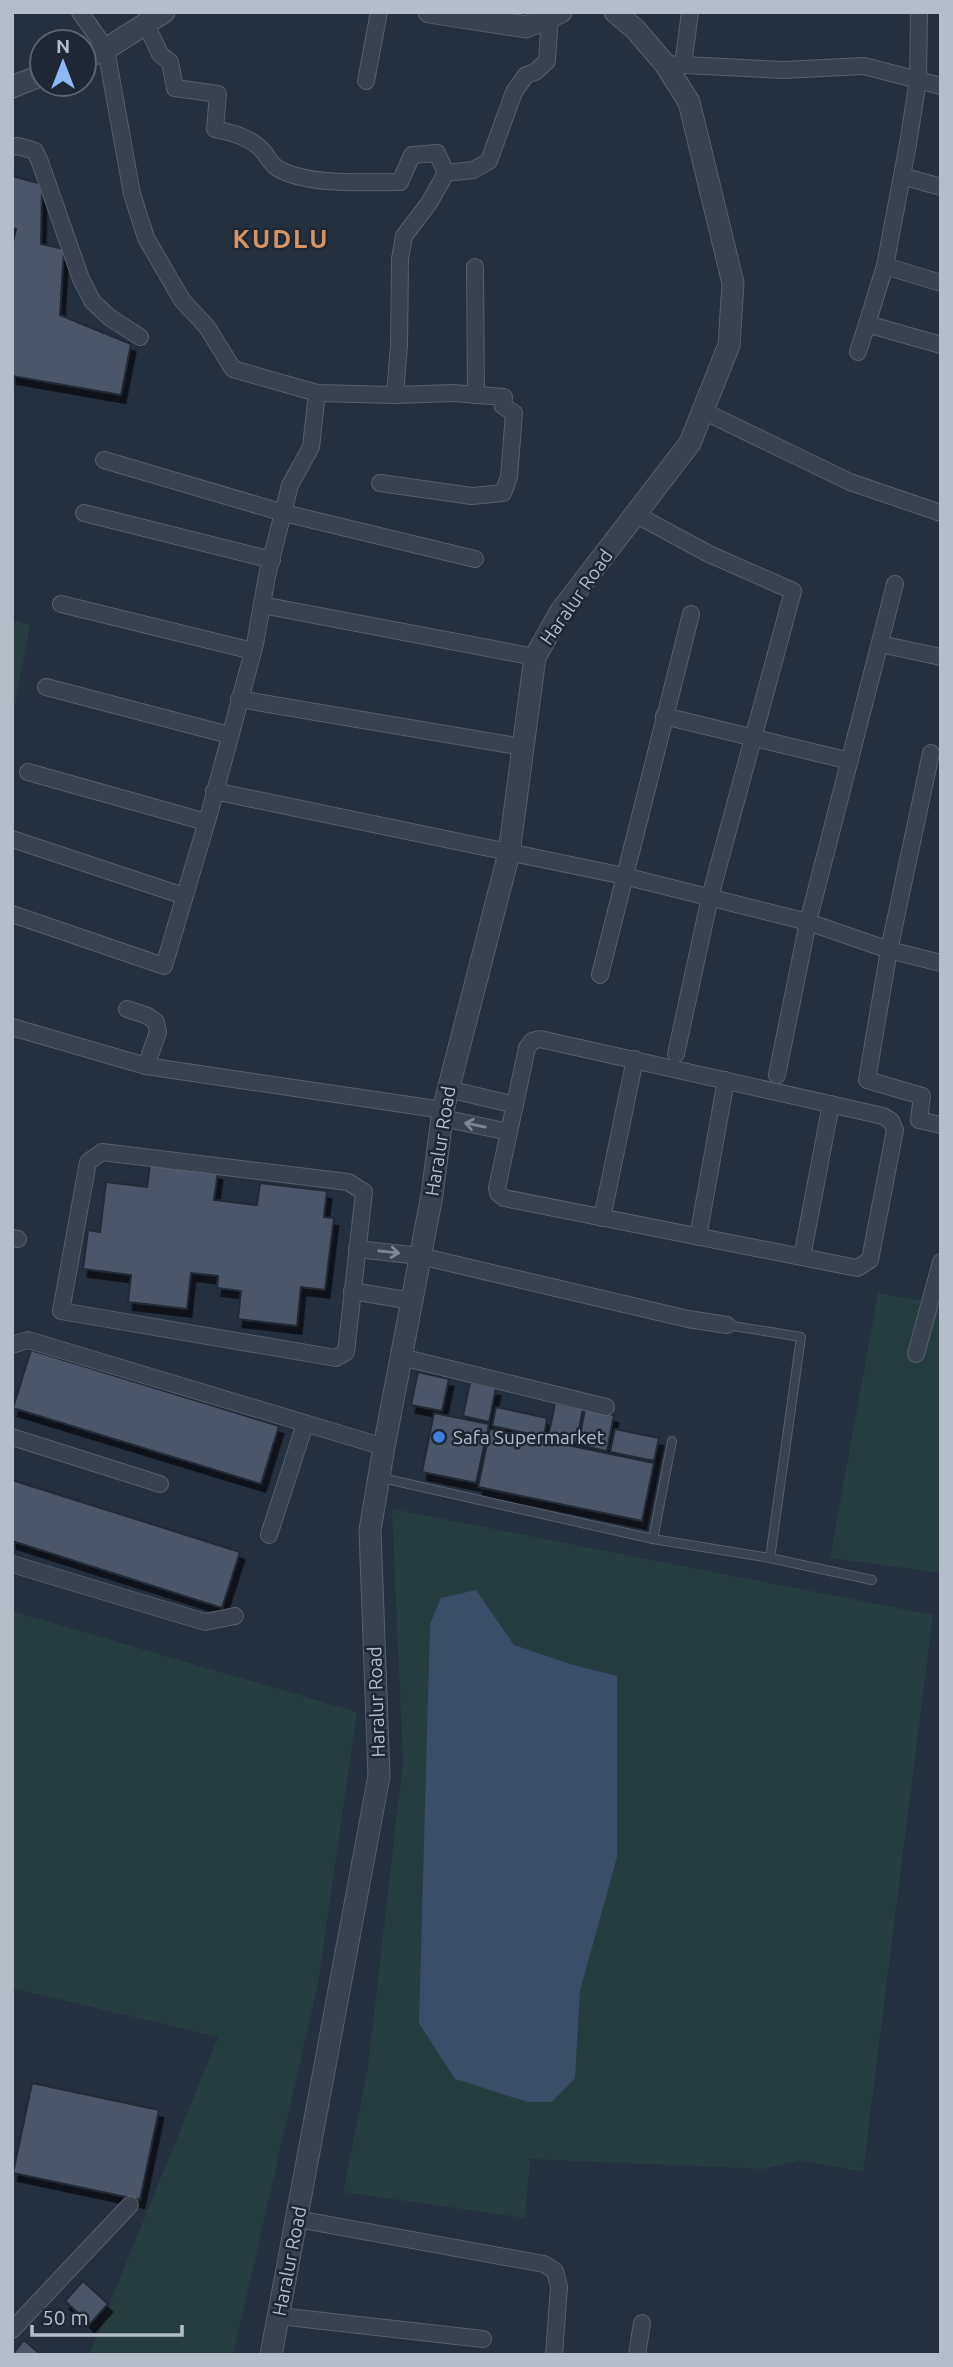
<svg xmlns="http://www.w3.org/2000/svg" width="953" height="2367" viewBox="0 0 953 2367" font-family="Ubuntu,sans-serif">
<style>
.green{fill:#273c3f}
.water{fill:#3b4d67}
.building{fill:#4b5767;stroke:#202935;stroke-width:2;filter:url(#shadow)}
.lines{fill:none;stroke-linecap:round;stroke-linejoin:round}
.service-casing{stroke:#57606c;stroke-width:10}
.minor-casing{stroke:#57606c;stroke-width:18}
.tertiary-casing{stroke:#57606c;stroke-width:23}
.service{stroke:#39424e;stroke-width:8}
.minor{stroke:#39424e;stroke-width:16}
.tertiary{stroke:#39424e;stroke-width:21}
.oneway{stroke:#7d8692}
.shop-dot{fill:#3f7fe0;stroke:#1e2733;stroke-width:2.5}
.labels{text-anchor:middle;dominant-baseline:central;stroke-width:5;stroke-linejoin:round;paint-order:stroke}
.street-label{font-size:19px;fill:#b5bdc9;stroke:#1e2733}
.poi-label{font-size:19px;fill:#b5bdc9;stroke:#1e2733;text-anchor:start}
.district-label{font-size:26px;font-weight:bold;letter-spacing:2px;fill:#d29466;stroke:#1e2733}
</style>
<defs>
<filter id="shadow"><feDropShadow dx="4.5" dy="8" stdDeviation="0" flood-color="#0009"/></filter>
</defs>
<rect width="100%" height="100%" fill="#25303e"/>
<g class="green">
<polygon points="12,620 30,625 12,717"/>
<polygon points="878,1293 941,1304 941,1573 830,1558"/>
<polygon points="392,1509 933,1615 863,2172 800,2160 763,2169 530,2159 525,2218 343,2192 368,2066 403,1762"/>
<polygon points="12,1611 357,1712 318,1984 233,2355 89,2355 218,2037 12,1988"/>
</g>
<polygon class="water" points="476,1590 514,1645 570,1664 617,1676 617,1857 580,1991 575,2078 552,2102 528,2102 455,2079 419,2023 430,1624 441,1598"/>
<g class="building">
<polygon points="12,176 42,184 41,244 64,249 60,315 131,344 121,395 12,376 12,246 16,229 12,228"/>
<polygon points="150,1164 218,1172 214,1200 257,1205 260,1183 327,1191 324,1217 334,1218 325,1290 301,1287 297,1326 238,1319 241,1291 217,1288 218,1276 191,1273 187,1309 128,1302 131,1275 83,1269 88,1230 100,1232 106,1182 147,1187"/>
<polygon points="31,1350 279,1426 261,1484 13,1408"/>
<polygon points="418,1372 449,1379 442,1411 411,1405"/>
<polygon points="470,1382 496,1388 489,1422 463,1416"/>
<polygon points="555,1403 583,1409 576,1444 548,1438"/>
<polygon points="496,1407 547,1418 544,1437 492,1426"/>
<polygon points="585,1409 614,1415 607,1451 578,1445"/>
<polygon points="434,1413 489,1424 476,1483 422,1472"/>
<polygon points="490,1429 654,1463 642,1521 478,1487"/>
<polygon points="615,1429 659,1438 654,1461 610,1452"/>
<polygon points="12,1480 240,1552 222,1608 12,1541"/>
<polygon points="32,2083 159,2110 140,2200 13,2173"/>
<polygon points="83,2281 108,2304 90,2324 65,2301"/>
<polygon points="24,2340 41,2355 12,2355"/>
</g>
<g class="lines">
<defs>
<g id="service">
<polyline points="727,1325 801,1337 770,1558"/>
<polyline points="382,1478 653,1539 770,1558 872,1580"/>
<polyline points="653,1539 672,1441"/>
</g>
<g id="minor">
<polyline points="80,12 106,49 132,194 146,238 182,300 207,327 233,369 317,393 395,395 453,393 504,397 503,406 514,413 509,477 503,493 472,496 380,483"/>
<polyline points="919,12 918,80 908,144 885,266 867,324 941,345"/>
<path d="M146,24L160,54L170,62L175,88L218,94L215,129C233,133 250,137 263,151C268,157 271,164 277,168C307,186 365,182 400,182L412,155L437,153L446,173"/>
<polyline points="665,64 783,70 864,66 941,86"/>
<polyline points="683,65 690,12"/>
<polyline points="366,81 379,12"/>
<polyline points="12,147 18,146 35,151 40,162 81,279 93,302 109,317 140,337"/>
<polyline points="902,176 941,187"/>
<polyline points="885,266 941,283"/>
<polyline points="475,267 476,395"/>
<polyline points="858,352 867,324"/>
<polyline points="395,395 399,345 400,259 404,236 429,203 446,173 473,170 489,161 514,92 526,75 535,72 547,61 550,17"/>
<polyline points="703,411 850,482 941,513"/>
<polyline points="104,460 284,513 475,559"/>
<polyline points="84,513 272,560"/>
<polyline points="635,514 709,554 793,591 710,897 676,1054"/>
<polyline points="61,604 253,651"/>
<polyline points="262,605 535,657"/>
<polyline points="880,644 941,657"/>
<polyline points="46,687 229,735"/>
<polyline points="239,699 522,747"/>
<polyline points="664,716 850,761"/>
<polyline points="931,753 889,950 867,1080 922,1096 919,1120 941,1125"/>
<polyline points="28,772 206,822"/>
<polyline points="214,791 624,876 808,922 889,950 941,963"/>
<polyline points="12,839 184,896"/>
<polyline points="12,914 164,966 210,811 255,644 267,576 290,485 311,447 317,393"/>
<polyline points="600,975 691,614"/>
<polyline points="127,1009 148,1016 156,1022 158,1032 146,1066"/>
<polyline points="12,1027 146,1066 443,1110"/>
<polygon points="540,1039 883,1116 891,1121 895,1130 870,1260 857,1268 504,1198 498,1193 497,1188 527,1048 532,1041"/>
<polyline points="777,1075 808,922 895,584"/>
<polyline points="448,1089 515,1105"/>
<polyline points="442,1118 509,1132"/>
<polygon points="102,1152 348,1182 364,1192 346,1352 336,1358 61,1311 88,1162"/>
<polyline points="602,1218 635,1059"/>
<polyline points="698,1237 726,1080"/>
<polyline points="12,1238 18,1239"/>
<polyline points="357,1249 420,1256 688,1319 727,1325"/>
<polyline points="802,1257 831,1104"/>
<polyline points="352,1291 412,1301"/>
<polyline points="12,1345 28,1340 384,1447"/>
<polyline points="916,1354 941,1262"/>
<polyline points="401,1357 606,1407"/>
<polyline points="12,1437 160,1484"/>
<polyline points="269,1535 305,1424"/>
<polyline points="12,1564 205,1622 235,1616"/>
<polyline points="297,2219 544,2264 555,2271 559,2287 554,2355"/>
<polyline points="279,2316 483,2339"/>
<polyline points="12,2330 130,2205"/>
<polyline points="637,2355 642,2323"/>
</g>
<g id="tertiary">
<polyline points="429,12 526,27 561,12"/>
<polyline points="84,58 106,49 164,12"/>
<polyline points="12,87 42,75"/>
<polyline points="271,2355 379,1776 370,1530 384,1447 432,1195 443,1110 509,853 535,657 561,611 690,443 729,345 733,283 689,102 665,64 635,29 615,12"/>
</g>
</defs>
<use href="#service" class="service-casing"/>
<use href="#minor" class="minor-casing"/>
<use href="#tertiary" class="tertiary-casing"/>
<use href="#service" class="service"/>
<use href="#minor" class="minor"/>
<use href="#tertiary" class="tertiary"/>
</g>
<defs><path id="oneway-shaft" d="M-6 0H5M1.5-3L5.5 0L1.5 3" fill="none" stroke-width="1.6" stroke-linecap="round" stroke-linejoin="round" transform="scale(1.75)"/></defs>
<g class="oneway">
<use href="#oneway-shaft" transform="translate(475 1125) rotate(-168)"/>
<use href="#oneway-shaft" transform="translate(389 1252) rotate(6)"/>
</g>
<circle class="shop-dot" cx="439" cy="1437" r="7"/>
<g class="labels">
<g class="street-label">
<text transform="translate(576 597) rotate(-55)">Haralur Road</text>
<text transform="translate(440 1141) rotate(-81)">Haralur Road</text>
<text transform="translate(376 1702) rotate(-92)">Haralur Road</text>
<text transform="translate(289 2261) rotate(-79)">Haralur Road</text>
</g>
<g class="poi-label">
<text x="453" y="1437">Safa Supermarket</text>
</g>
<g class="district-label">
<text x="281" y="238">KUDLU</text>
</g>
</g>
<rect width="953" height="2367" fill="none" stroke="#b5bdc9" stroke-width="28"/>
<g transform="translate(63 63)"><circle r="33" fill="#1e2733" stroke="#5a636f" stroke-width="2"/>
<path d="M0-5L12 26L0 18L-12 26Z" fill="#8db7f5"/>
<text y="-10" font-size="19" font-weight="bold" text-anchor="middle" fill="#b5bdc9">N</text>
</g>
<path d="M32 2325v10h150v-10" fill="none" stroke="#b5bdc9" stroke-width="3.5"/>
<text x="42" y="2325" font-size="21" fill="#b5bdc9" stroke="#1e2733" stroke-width="5" paint-order="stroke">50 m</text>
</svg>
